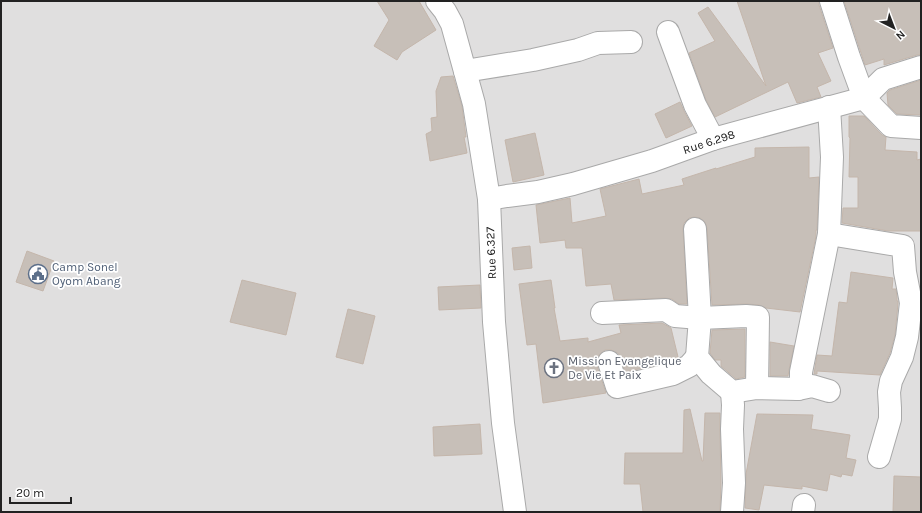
<svg xmlns="http://www.w3.org/2000/svg" width="922" height="513" viewBox="0 0 922 513" font-family="Karla,sans-serif">
<style>
.residential{fill:#e0dfdf}
.building{fill:#c7bfb8;stroke:#c4b6ab}
.lines{fill:none;stroke-linecap:round;stroke-linejoin:round}
.minor-casing{stroke:#a9a9a9;stroke-width:24}
.minor{stroke:#fff;stroke-width:22}
.labels{text-anchor:middle;dominant-baseline:central;stroke-width:3.5;stroke-linejoin:round;paint-order:stroke}
.street-label{font-size:12px;fill:#222;stroke:#fff}
.service-label{font-size:12px;fill:#4e5e75;stroke:#fff;text-anchor:start}
.worship-label{font-size:12px;fill:#5b616d;stroke:#fff;text-anchor:start}
</style>
<rect width="100%" height="100%" fill="#f2efe9"/>
<rect class="residential" x="1" y="1" width="920" height="511"/>
<g class="building">
<polygon points="377,1 419,1 436,30 402,52 397,60 374,46 389,20"/>
<polygon points="737,1 819,1 819,5 833,48 818,53 831,81 817,87 821,97 797,103 788,82 715,117 706,100 689,53 715,41 698,13 708,7 766,86"/>
<polygon points="844,1 921,1 921,55 917,55 884,65 884,59 865,65"/>
<polygon points="453,76 462,106 466,137 464,137 467,153 430,161 426,134 432,131 431,118 437,117 436,91 441,77"/>
<polygon points="921,80 921,115 897,114 888,105 887,93 890,90"/>
<polygon points="680,102 684,111 692,126 666,138 655,114"/>
<polygon points="849,116 864,116 882,135 886,137 885,150 917,152 917,160 921,159 921,231 888,231 842,223 843,208 858,208 858,177 849,177 850,138 849,137"/>
<polygon points="535,133 544,175 513,182 505,140"/>
<polygon points="809,147 809,178 819,177 817,230 816,230 816,236 800,312 766,308 759,305 747,304 712,305 707,228 705,222 700,218 694,217 689,218 684,223 683,229 687,304 679,304 672,299 665,298 614,300 611,284 586,286 582,248 566,248 565,240 540,243 536,205 570,198 572,223 606,216 600,189 639,179 642,194 684,185 682,179 716,168 716,169 755,157 755,148"/>
<polygon points="530,246 532,268 514,270 512,248"/>
<polygon points="27,251 54,261 43,291 16,282"/>
<polygon points="851,272 893,278 892,289 896,289 897,297 897,301 898,301 898,303 895,335 890,353 880,375 817,371 817,374 814,374 817,355 832,356 839,302 847,303"/>
<polygon points="242,280 296,293 286,335 230,322"/>
<polygon points="551,280 555,308 554,308 560,341 588,338 588,342 621,333 619,325 662,323 671,328 678,357 669,362 625,372 621,358 618,353 611,350 605,350 600,354 597,360 597,366 606,393 543,403 536,344 527,345 519,284"/>
<polygon points="480,285 481,308 439,310 438,287"/>
<polygon points="348,309 375,316 363,364 336,357"/>
<polygon points="745,329 745,377 736,379 721,366 721,360 715,360 710,353 712,330"/>
<polygon points="770,342 794,346 789,370 788,376 770,376"/>
<polygon points="690,409 702,461 703,461 705,413 720,413 720,429 721,483 720,512 643,512 640,484 624,484 625,453 683,453 684,410"/>
<polygon points="757,414 813,415 811,429 850,435 846,458 856,460 852,476 842,474 841,477 830,474 827,491 802,486 802,489 764,485 759,510 745,508 746,474"/>
<polygon points="480,424 482,454 434,456 433,427"/>
<polygon points="894,476 921,477 921,512 893,512"/>
</g>
<g class="lines">
<defs>
<g id="minor">
<polyline points="437,1 445,11 452,24 474,104 489,199 494,322 503,423 515,512"/>
<polyline points="831,1 849,57 864,98 891,126 921,128"/>
<polyline points="668,32 695,105 713,139"/>
<polyline points="465,71 533,60 578,50 598,43 631,42"/>
<polyline points="489,199 507,196 538,192 573,184 652,161 713,139 864,98 883,79 921,67"/>
<polyline points="695,229 700,318 697,357 711,374 732,392 757,388 798,389 801,382 801,372 829,234 832,157 829,107"/>
<polyline points="829,234 903,246 905,272 911,303 907,337 902,357 891,381 889,392 890,408 890,419 879,457"/>
<polyline points="602,313 666,310 675,316 700,318 746,316 758,317 757,388"/>
<polyline points="609,362 617,387 673,374 689,366 697,357"/>
<polyline points="798,389 812,386 829,391"/>
<polyline points="732,512 734,483 732,429 733,405 732,392"/>
<polyline points="803,512 804,505"/>
</g>
</defs>
<use href="#minor" class="minor-casing"/>
<use href="#minor" class="minor"/>
</g>
<defs>
<symbol id="civic-ring" viewBox="-11 -11 22 22"><circle r="9.5" fill="#fff" stroke="#5c6f8a" stroke-width="1.5"/><path d="M-.6-6.5H3V-4.5H.6V-3L4-1V1h2V6H-6V1h2V-1L-.6-3ZM-1.2 2.5V6h2.4V2.5Z" fill="#5c6f8a"/></symbol>
<symbol id="church-ring" viewBox="-11 -11 22 22"><circle r="9.5" fill="#fff" stroke="#6b7280" stroke-width="1.5"/><path d="M-1.2-6h2.4v3.5h3.3v2.4h-3.3V6h-2.4V-.1h-3.3v-2.4h3.3Z" fill="#6b7280"/></symbol>
</defs>
<g fill-rule="evenodd">
<use href="#civic-ring" x="27" y="263" width="22" height="22"/>
<use href="#church-ring" x="543" y="357" width="22" height="22"/>
</g>
<g class="labels">
<g class="street-label">
<text transform="translate(709 142) rotate(-18)">Rue 6.298</text>
<text transform="translate(491 253) rotate(-92)">Rue 6.327</text>
</g>
<g class="service-label">
<text x="52" y="267">Camp Sonel<tspan x="52" dy="14">Oyom Abang</tspan></text>
</g>
<g class="worship-label">
<text x="568" y="361">Mission Evangelique<tspan x="568" dy="14">De Vie Et Paix</tspan></text>
</g>
</g>
<rect width="922" height="513" fill="none" stroke="#222222" stroke-width="4"/>
<g transform="translate(894 28) rotate(138)" stroke="#ffffff" stroke-width="3" paint-order="stroke">
<path d="M0-3L7 15L0 10L-7 15Z" fill="#222222"/>
<text y="-6" font-size="11" font-weight="bold" text-anchor="middle" fill="#222222">N</text>
</g>
<path d="M10 497v6h61v-6" fill="none" stroke="#222222" stroke-width="2"/>
<text x="16" y="497" font-size="12" fill="#222222" stroke="#ffffff" stroke-width="3" paint-order="stroke">20 m</text>
</svg>
